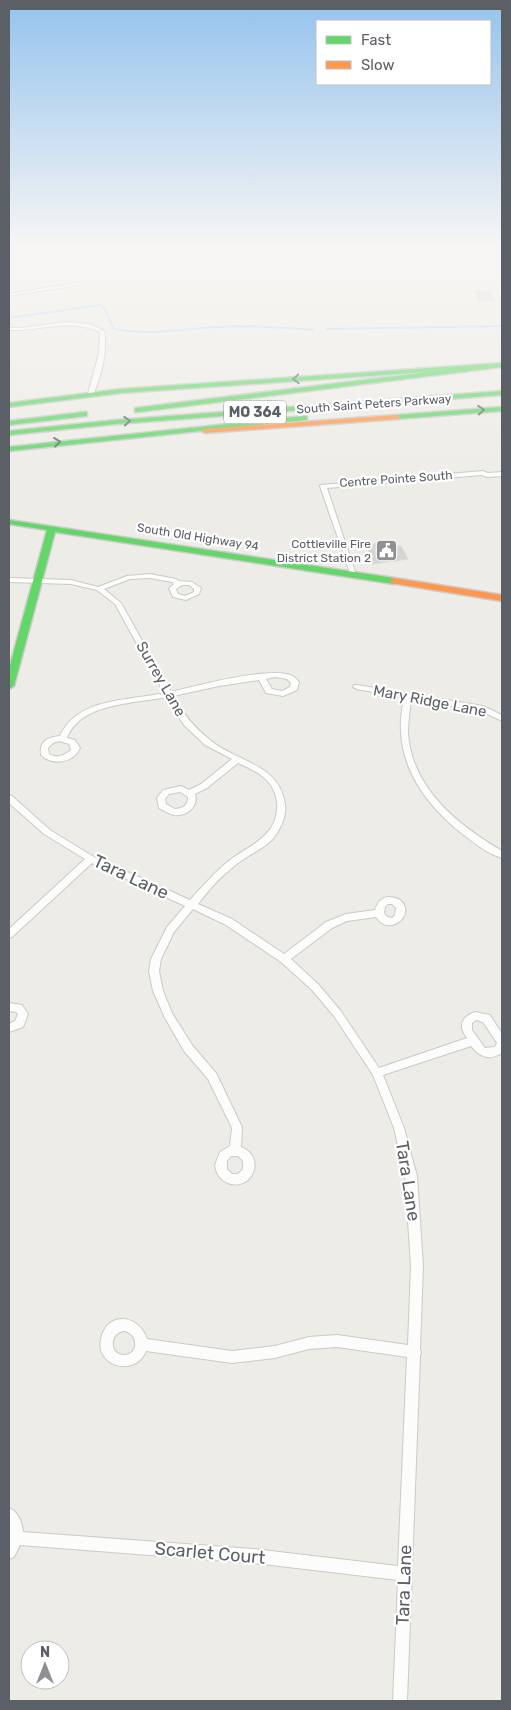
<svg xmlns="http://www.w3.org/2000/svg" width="511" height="1710" viewBox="0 0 511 1710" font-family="Rubik,sans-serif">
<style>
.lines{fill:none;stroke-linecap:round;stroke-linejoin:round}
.stream{stroke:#badaf8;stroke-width:2}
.building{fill:#d6d5d1;stroke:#dcdbd6}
.street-casing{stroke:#c9cac9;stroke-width:2}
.fast-casing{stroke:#cbcbcb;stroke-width:3}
.slow-casing{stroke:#cbcbcb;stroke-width:3}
.street{fill:#fcfcfb;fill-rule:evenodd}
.fast{fill:#63d668;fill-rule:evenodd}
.slow{fill:#ff974d;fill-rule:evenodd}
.oneway{stroke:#5d7766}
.labels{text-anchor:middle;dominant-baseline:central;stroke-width:4.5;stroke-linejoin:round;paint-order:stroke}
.far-street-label{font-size:12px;fill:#5b5f66;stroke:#fff}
.far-poi-label{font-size:12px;fill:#5b5f66;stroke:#fff;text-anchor:end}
.shield{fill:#fff;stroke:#8c8f94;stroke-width:1}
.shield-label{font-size:14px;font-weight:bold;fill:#5b5f66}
.street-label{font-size:15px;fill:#5b5f66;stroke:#fff}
.near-street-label{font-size:18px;fill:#5b5f66;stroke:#fff}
</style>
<rect width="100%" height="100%" fill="#edece6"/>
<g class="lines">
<g class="stream">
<path d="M9,318L100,305L103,306L114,329C149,336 182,329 217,327C249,325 281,327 313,330"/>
<polyline points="327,329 502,326"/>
</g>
</g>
<g class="building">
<polygon points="475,290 491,291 495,301 478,301"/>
<polygon points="379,543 381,547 401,546 408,559 372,564 367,545"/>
</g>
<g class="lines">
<defs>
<g id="street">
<polygon points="85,248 95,248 9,263 9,261"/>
<polygon points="245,248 369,248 367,249 246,250 244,249"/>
<polygon points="431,248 436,248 452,260 448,261"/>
<polygon points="82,282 84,283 84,284 9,296 9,294"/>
<path d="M67,322L90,324L104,331C108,351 101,377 93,395L88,394L99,353L100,332C68,318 41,331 9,330V328H21Z"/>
<polygon points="483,471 488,473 502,472 502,476 487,477 482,475 327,488 356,575 355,576 351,576 320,486 321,485"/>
<path d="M150,574L176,579L179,581L192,582L201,588L199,594L186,600L173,597L169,588L174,584L172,582L150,578L130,579L104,589L121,603L171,692C196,686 267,667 290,675C294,676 296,679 299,682L297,690L283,696L266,693L259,680L219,686L173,696C183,713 194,728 210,740C236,762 279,763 285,804C287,816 280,830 273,839C262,850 244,857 232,868C219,878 208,891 198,904L232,919L284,954L326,922L346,914L375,910C377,903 381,898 388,897C392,897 397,898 400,900C417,914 389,938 376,917L347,921L332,928L291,959L318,984L340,1010L379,1068L467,1038C458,1026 461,1017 475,1012L490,1015L502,1034V1053C489,1061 480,1057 471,1046L383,1075L404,1128L417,1176L423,1266L420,1349L421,1352L420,1356L407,1701H393L398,1580L253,1563L20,1545L14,1557L9,1559V1508C18,1512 22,1522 23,1532L253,1549L398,1566L407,1357L337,1347L309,1349L275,1358L232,1363L146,1351C135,1378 95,1366 101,1339C106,1312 138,1313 147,1339L232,1351L275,1346L309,1337L337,1335L408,1345L411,1266L405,1176L394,1128L373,1075L334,1016L312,990L281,962L226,925L193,909L174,932L161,959L159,971L163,991L172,1013L192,1045L216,1073L241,1125L242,1128L241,1147C267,1157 252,1192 228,1183C220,1180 216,1173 215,1165L220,1152L230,1146L232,1128L208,1079L184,1051L165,1018L153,991L149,971L151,959L167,927L185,906L92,863L12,937L9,938V929L85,859L44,834L9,803V795L12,796L50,830L94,857L190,900C201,888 212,875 225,864C237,853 255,846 266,834C279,821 281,799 270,784C263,774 249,768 238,763L207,788L195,794C199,807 186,817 174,815C169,814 163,810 159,808L157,798L163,790L181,786L189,790L201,784L232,759L205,745L184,725L166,697C135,704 81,702 67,738L75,740L80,748C74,763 52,766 41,755C39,741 48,737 60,736C78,697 129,701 164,693L115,604L97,590L71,584L9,582V578L71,580L98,587L127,576ZM182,585H189L194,589V592L185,596L178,594L176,589ZM275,677L287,679L291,683L290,687L282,691L272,689L266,679ZM59,741L69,744L71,750C64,755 58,759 49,754L48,748L53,743ZM180,792L188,797C188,806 183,808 175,809L166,804L165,799L169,794ZM388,904H392L396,908L395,915L392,918L387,917L384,913L385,907ZM476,1020L483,1022L497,1043L495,1047L485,1048L472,1030V1023ZM231,1156H238L243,1161V1169L238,1174H232L227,1169V1161ZM124,1331C138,1333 140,1354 124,1355C109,1355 109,1333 124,1331Z"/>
<path d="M354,685H357L483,706L502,715V721L481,711L411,699C410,710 408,722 408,733C412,789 458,825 502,851V858C487,854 472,841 460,832C429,807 403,773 401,732C400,721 402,709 404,698L357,689L353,687Z"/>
<polygon points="9,1003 22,1005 28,1014 23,1027 9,1032 9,1024 15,1021 18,1014 16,1012 9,1011"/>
</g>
<g id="fast">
<polygon points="502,363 502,367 138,412 135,412 135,408 428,372 121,393 9,407 9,403 121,389"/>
<polygon points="502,391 502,395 116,424 9,435 9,431 116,420"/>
<polygon points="502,407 502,411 396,419 392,417 396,415"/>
<polygon points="84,412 87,412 87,416 9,425 9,421"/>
<polygon points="304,416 307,416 307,420 9,451 9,447"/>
<polygon points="9,520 394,578 398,581 394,584 55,532 14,686 9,689 9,669 47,530 9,524"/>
</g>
<g id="slow">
<polygon points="396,415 400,417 399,419 205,433 201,431 205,429"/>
<polygon points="394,578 502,595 502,601 391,583 390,581"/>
</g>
</defs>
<use href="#street" class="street-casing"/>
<use href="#fast" class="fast-casing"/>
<use href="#slow" class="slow-casing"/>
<use href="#street" class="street"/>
<use href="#fast" class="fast"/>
<use href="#slow" class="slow"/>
</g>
<defs><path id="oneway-chevron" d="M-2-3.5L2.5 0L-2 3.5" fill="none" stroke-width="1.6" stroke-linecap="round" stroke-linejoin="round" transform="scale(1.25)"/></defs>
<g class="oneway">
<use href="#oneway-chevron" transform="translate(296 379) rotate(176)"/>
<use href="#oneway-chevron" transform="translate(481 410) rotate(-4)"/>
<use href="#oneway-chevron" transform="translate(127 421) rotate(-4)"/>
<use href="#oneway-chevron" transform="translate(57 442) rotate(-7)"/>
</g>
<linearGradient id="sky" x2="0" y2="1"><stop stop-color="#95c3ee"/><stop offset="0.51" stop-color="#f7f6f4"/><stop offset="1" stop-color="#f7f6f4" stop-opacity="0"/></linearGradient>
<rect width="511" height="487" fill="url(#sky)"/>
<defs>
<symbol id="civic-square" viewBox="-11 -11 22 22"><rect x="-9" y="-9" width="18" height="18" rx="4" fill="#8e9093" stroke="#fff"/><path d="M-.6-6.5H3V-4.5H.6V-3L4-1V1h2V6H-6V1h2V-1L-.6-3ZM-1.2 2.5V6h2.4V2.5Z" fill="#fff"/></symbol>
</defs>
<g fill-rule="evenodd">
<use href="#civic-square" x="374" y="538" width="25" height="25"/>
</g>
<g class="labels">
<g class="far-street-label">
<text transform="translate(374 404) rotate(-4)">South Saint Peters Parkway</text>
<text transform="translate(396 479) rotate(-4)">Centre Pointe South</text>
<text transform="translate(198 537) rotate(9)">South Old Highway 94</text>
</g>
<g class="far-poi-label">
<text x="371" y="544">Cottleville Fire<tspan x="371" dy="14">District Station 2</tspan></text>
</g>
<rect class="shield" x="224" y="400.5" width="62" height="23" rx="4"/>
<g class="shield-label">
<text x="255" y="412">MO 364</text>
</g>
<g class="street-label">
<text transform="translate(161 679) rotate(60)">Surrey Lane</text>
<text transform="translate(430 701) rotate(11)">Mary Ridge Lane</text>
</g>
<g class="near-street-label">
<text transform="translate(131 877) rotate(25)">Tara Lane</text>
<text transform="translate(408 1181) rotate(81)">Tara Lane</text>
<text transform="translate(210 1553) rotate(5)">Scarlet Court</text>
<text transform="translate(404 1585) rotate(-88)">Tara Lane</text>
</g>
</g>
<rect width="511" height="1710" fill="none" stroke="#5b5f66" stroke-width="20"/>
<rect x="316" y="20" width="175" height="65" fill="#ffffff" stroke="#bdbfc2"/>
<rect x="326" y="36" width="25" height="8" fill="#63d668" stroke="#bdbfc2"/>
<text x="361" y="45" font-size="15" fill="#5b5f66">Fast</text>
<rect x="326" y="61" width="25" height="8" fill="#ff974d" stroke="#bdbfc2"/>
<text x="361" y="70" font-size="15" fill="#5b5f66">Slow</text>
<g transform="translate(45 1665)"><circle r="24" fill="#ffffff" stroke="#bdbfc2"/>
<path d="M0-4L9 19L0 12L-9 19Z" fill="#8e9093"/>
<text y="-8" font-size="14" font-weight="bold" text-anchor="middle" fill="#5b5f66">N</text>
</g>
</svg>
